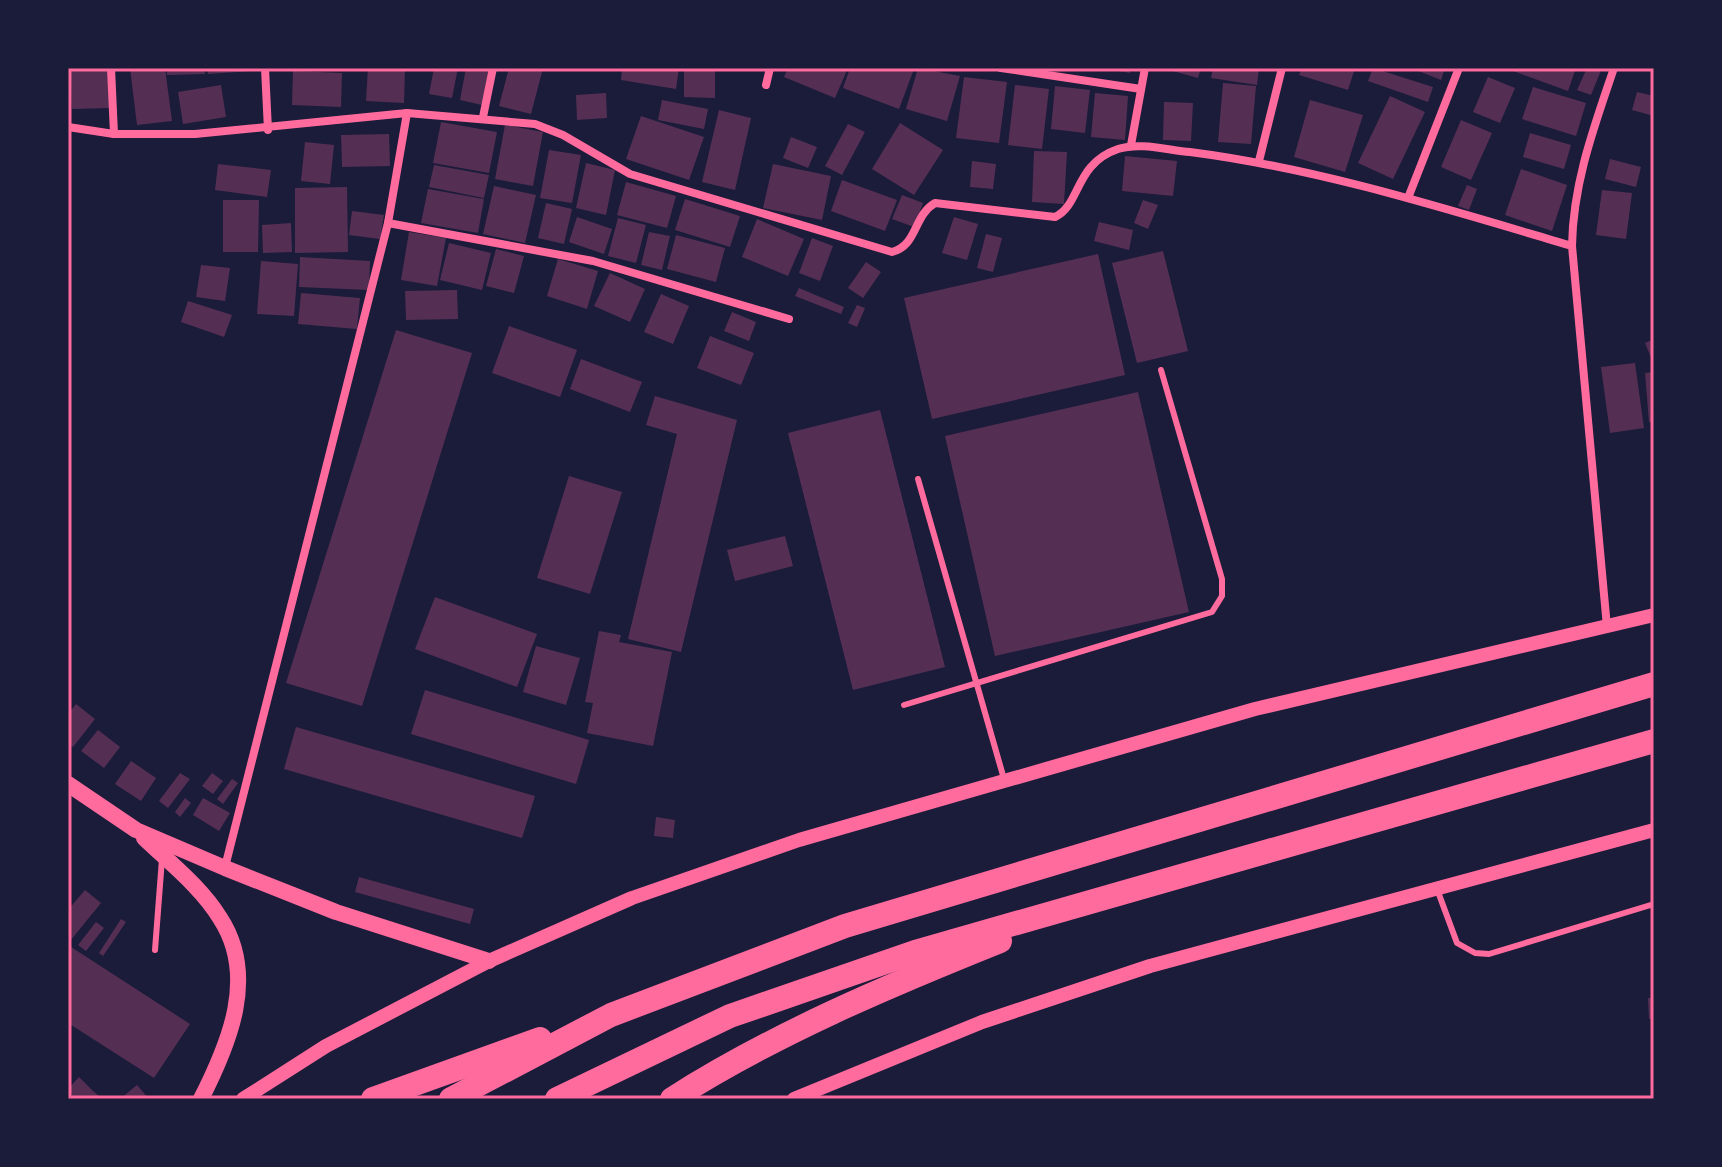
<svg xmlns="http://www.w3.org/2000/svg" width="1722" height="1167" viewBox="0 0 1722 1167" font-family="'Work Sans',sans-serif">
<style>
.building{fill:#542f53}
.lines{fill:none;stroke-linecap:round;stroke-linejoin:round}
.service{stroke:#ff6b9d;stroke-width:6}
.minor{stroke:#ff6b9d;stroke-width:8}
.tertiary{stroke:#ff6b9d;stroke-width:14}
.secondary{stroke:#ff6b9d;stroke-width:16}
.motorway{stroke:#ff6b9d;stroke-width:24}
.neatline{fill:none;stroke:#ff6b9d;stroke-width:3}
</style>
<rect width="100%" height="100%" fill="#1b1b3a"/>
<g class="building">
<polygon points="71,68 109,68 110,108 72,109"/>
<polygon points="130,68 165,68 172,121 137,125"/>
<polygon points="167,68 204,68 205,74 167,75"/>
<polygon points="207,68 267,68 268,70 208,74"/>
<polygon points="368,68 405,68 404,103 366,101"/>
<polygon points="434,68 458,68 452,98 429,94"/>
<polygon points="466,68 490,68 482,105 460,100"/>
<polygon points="509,68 543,68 531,114 499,106"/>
<polygon points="622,68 679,68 676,89 621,80"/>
<polygon points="684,68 715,68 715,98 684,97"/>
<polygon points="788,68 848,68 835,98 784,77"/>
<polygon points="850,68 911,68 914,69 899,109 843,88"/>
<polygon points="918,68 960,76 947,121 906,109"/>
<polygon points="1102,68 1130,68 1130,73"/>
<polygon points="1162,68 1201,68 1198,78"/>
<polygon points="1213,68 1259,68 1257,85 1211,78"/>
<polygon points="1302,68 1355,68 1348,90 1299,75"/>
<polygon points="1373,68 1433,87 1428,102 1368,81"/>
<polygon points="1411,68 1445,68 1441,80"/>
<polygon points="1505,68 1576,68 1568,91"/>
<polygon points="1587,68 1602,68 1591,95 1577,90"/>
<polygon points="293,71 342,73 341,107 292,105"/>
<polygon points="964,77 1007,82 999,143 956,138"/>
<polygon points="1488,77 1515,88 1500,123 1473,112"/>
<polygon points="1223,83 1256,86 1251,144 1218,142"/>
<polygon points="221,85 226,117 183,124 178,92"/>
<polygon points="1015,85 1049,89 1042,149 1008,145"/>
<polygon points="1055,86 1090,90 1085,133 1051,129"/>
<polygon points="1533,87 1586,103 1576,136 1522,119"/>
<polygon points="1637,92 1654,96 1654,116 1632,110"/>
<polygon points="606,93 607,118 577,120 576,95"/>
<polygon points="1095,93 1128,96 1125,140 1091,137"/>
<polygon points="1390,96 1425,112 1393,179 1358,163"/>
<polygon points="662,100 708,109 704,129 658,120"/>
<polygon points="1310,100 1363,115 1345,172 1294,157"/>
<polygon points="1164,102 1193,103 1191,141 1163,140"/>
<polygon points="719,110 751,118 735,190 702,182"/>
<polygon points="641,116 704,137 689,180 626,159"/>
<polygon points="1461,120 1492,133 1471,180 1441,167"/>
<polygon points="441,122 497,132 489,173 433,163"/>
<polygon points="900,123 943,150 914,195 872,169"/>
<polygon points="848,124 865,132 842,175 825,166"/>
<polygon points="505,125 543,132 533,186 495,179"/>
<polygon points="1530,133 1571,145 1564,169 1523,157"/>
<polygon points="389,134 390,166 342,167 341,135"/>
<polygon points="791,137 817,147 808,168 783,158"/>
<polygon points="305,142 334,145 330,184 301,181"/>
<polygon points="549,150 581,155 572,203 540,198"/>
<polygon points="1034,151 1067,152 1064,204 1032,202"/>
<polygon points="1125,156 1177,161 1173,196 1122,191"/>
<polygon points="1610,159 1641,167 1636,187 1605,179"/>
<polygon points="972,161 996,164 993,189 970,187"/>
<polygon points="586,163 615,170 606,215 576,208"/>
<polygon points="218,164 271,170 267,197 215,190"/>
<polygon points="773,164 831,176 822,220 763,208"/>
<polygon points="434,165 489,175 484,198 429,187"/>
<polygon points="1521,169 1567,185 1552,231 1505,215"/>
<polygon points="842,180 897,200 885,231 831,211"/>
<polygon points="626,182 676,196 667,228 617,215"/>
<polygon points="1467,185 1477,189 1469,210 1458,206"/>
<polygon points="494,186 536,195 525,243 483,234"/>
<polygon points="347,187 348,252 295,253 295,188"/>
<polygon points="428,189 484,199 478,233 421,223"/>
<polygon points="1602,190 1632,193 1626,239 1596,235"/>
<polygon points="902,195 923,203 914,227 892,219"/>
<polygon points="685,199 740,216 730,247 675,230"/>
<polygon points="223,200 259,200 258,252 223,252"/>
<polygon points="1143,200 1158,205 1148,229 1134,223"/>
<polygon points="546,203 572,209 564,244 538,238"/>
<polygon points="352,211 384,215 380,239 349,235"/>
<polygon points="577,217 612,229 604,254 569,242"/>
<polygon points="954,217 978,224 967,260 942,253"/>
<polygon points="618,218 646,225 636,263 608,256"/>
<polygon points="757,219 804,239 788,276 742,257"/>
<polygon points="1099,222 1133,230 1129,250 1094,241"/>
<polygon points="291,223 292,252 263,253 262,225"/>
<polygon points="409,232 446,238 437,286 401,280"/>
<polygon points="649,232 670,236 662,270 641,265"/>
<polygon points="986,234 1002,238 993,272 977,268"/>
<polygon points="676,235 725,248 716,282 667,269"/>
<polygon points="812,238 833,246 820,281 799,273"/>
<polygon points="449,243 491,253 482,290 440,280"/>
<polygon points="496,249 524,256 514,293 486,286"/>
<polygon points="1163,251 1188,351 1137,363 1112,263"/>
<polygon points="1098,254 1125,375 932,419 904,298"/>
<polygon points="300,257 370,261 369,290 299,287"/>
<polygon points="558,259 598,271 587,309 547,296"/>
<polygon points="261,261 298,264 294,316 257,314"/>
<polygon points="866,262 881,272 863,298 848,288"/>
<polygon points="201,265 230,268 225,301 196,297"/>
<polygon points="610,273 645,289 630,322 594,306"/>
<polygon points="799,288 844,307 841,314 795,296"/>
<polygon points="457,290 458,319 406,320 405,291"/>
<polygon points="301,293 360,298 357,329 298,324"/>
<polygon points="661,294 689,306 673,344 644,332"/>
<polygon points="188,301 232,315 224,337 181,322"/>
<polygon points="857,305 865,308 857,327 848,323"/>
<polygon points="732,312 756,322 749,341 724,331"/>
<polygon points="509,326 577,350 560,397 492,373"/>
<polygon points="396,330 472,353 362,706 286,683"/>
<polygon points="710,336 754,353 741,385 697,368"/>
<polygon points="1654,339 1654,359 1652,360 1645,343"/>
<polygon points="581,359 642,382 630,412 570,389"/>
<polygon points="1635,363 1644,428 1610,433 1601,367"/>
<polygon points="1654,372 1654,422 1649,422 1645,373"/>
<polygon points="1138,392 1189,612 995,656 945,436"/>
<polygon points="655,396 737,420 681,652 628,639 677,434 646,425"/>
<polygon points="880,410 945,667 853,690 788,433"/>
<polygon points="569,476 622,492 590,594 537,578"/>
<polygon points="785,536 793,566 735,581 727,550"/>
<polygon points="435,597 537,634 517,687 415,649"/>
<polygon points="599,631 621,635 619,642 672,652 653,746 587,733 593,703 585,702"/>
<polygon points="536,646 580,658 566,705 523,692"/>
<polygon points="425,690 589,740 576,784 411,734"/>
<polygon points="76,704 95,719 73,747 68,743 68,714"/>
<polygon points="296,727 535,796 522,838 284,769"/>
<polygon points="98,730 120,747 104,768 81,751"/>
<polygon points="131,761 156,778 141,801 115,784"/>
<polygon points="180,773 190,779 168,808 159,801"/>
<polygon points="212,773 223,781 213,794 202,786"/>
<polygon points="232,779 238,783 223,804 217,799"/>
<polygon points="185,798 191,803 180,817 175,812"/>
<polygon points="203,798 230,813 219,831 193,815"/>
<polygon points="656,817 675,820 673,838 654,836"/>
<polygon points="359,877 474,909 470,924 355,892"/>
<polygon points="85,890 101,903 70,941 68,910"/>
<polygon points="121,919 126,922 103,956 99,953"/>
<polygon points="96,922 104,928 86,951 78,945"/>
<polygon points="68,945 190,1024 154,1078 68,1023"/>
<polygon points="1648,998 1654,998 1654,1019 1649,1019"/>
<polygon points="79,1077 93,1091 103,1099 75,1099 68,1089"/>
<polygon points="137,1085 149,1099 120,1099"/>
</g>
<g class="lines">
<g class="service">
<polyline points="918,479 1004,779"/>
<polyline points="904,705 1212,612 1222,596 1222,579 1161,370"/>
<polyline points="1437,889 1457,943 1475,953 1489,954 1654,904"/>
<polyline points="155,950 162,859"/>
</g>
<g class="minor">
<polyline points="111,68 114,134"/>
<polyline points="265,68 268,130"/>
<polyline points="1001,68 1141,89"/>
<polyline points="766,85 770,68"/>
<polyline points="483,117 493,68"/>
<path d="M68,127L114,134H195L407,113L535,124L563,135L630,174L892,252C918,245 913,216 935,203L1055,217C1081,205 1074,164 1118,149C1140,142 1167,150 1190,152C1321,169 1446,209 1572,246L1607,627"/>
<polyline points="1131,145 1145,68"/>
<polyline points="1259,161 1282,68"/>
<polyline points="1408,198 1459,68"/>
<polyline points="388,223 593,261 789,319"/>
<path d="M1572,246C1573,183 1594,127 1614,68"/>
<polyline points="225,867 388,223 407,113"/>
</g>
<g class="tertiary">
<polyline points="243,1099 326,1046 489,961 632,898 799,840 1255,709 1654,615"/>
<polyline points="794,1099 982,1022 1150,966 1654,830"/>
</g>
<g class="secondary">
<polyline points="68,784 136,830 225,868 336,912 489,961"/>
<path d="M144,838C170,863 201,887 220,918C258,976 229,1044 201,1099"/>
</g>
<g class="motorway">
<polyline points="373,1099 540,1039"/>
<polyline points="451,1099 611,1015 845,926 1654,684"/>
<polyline points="557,1099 730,1016 915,952 1654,741"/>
<path d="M672,1099C774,1034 888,986 1000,941"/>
</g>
</g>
<rect width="1722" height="1167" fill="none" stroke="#1b1b3a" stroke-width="140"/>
<rect x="70" y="70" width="1582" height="1027" class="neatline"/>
</svg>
